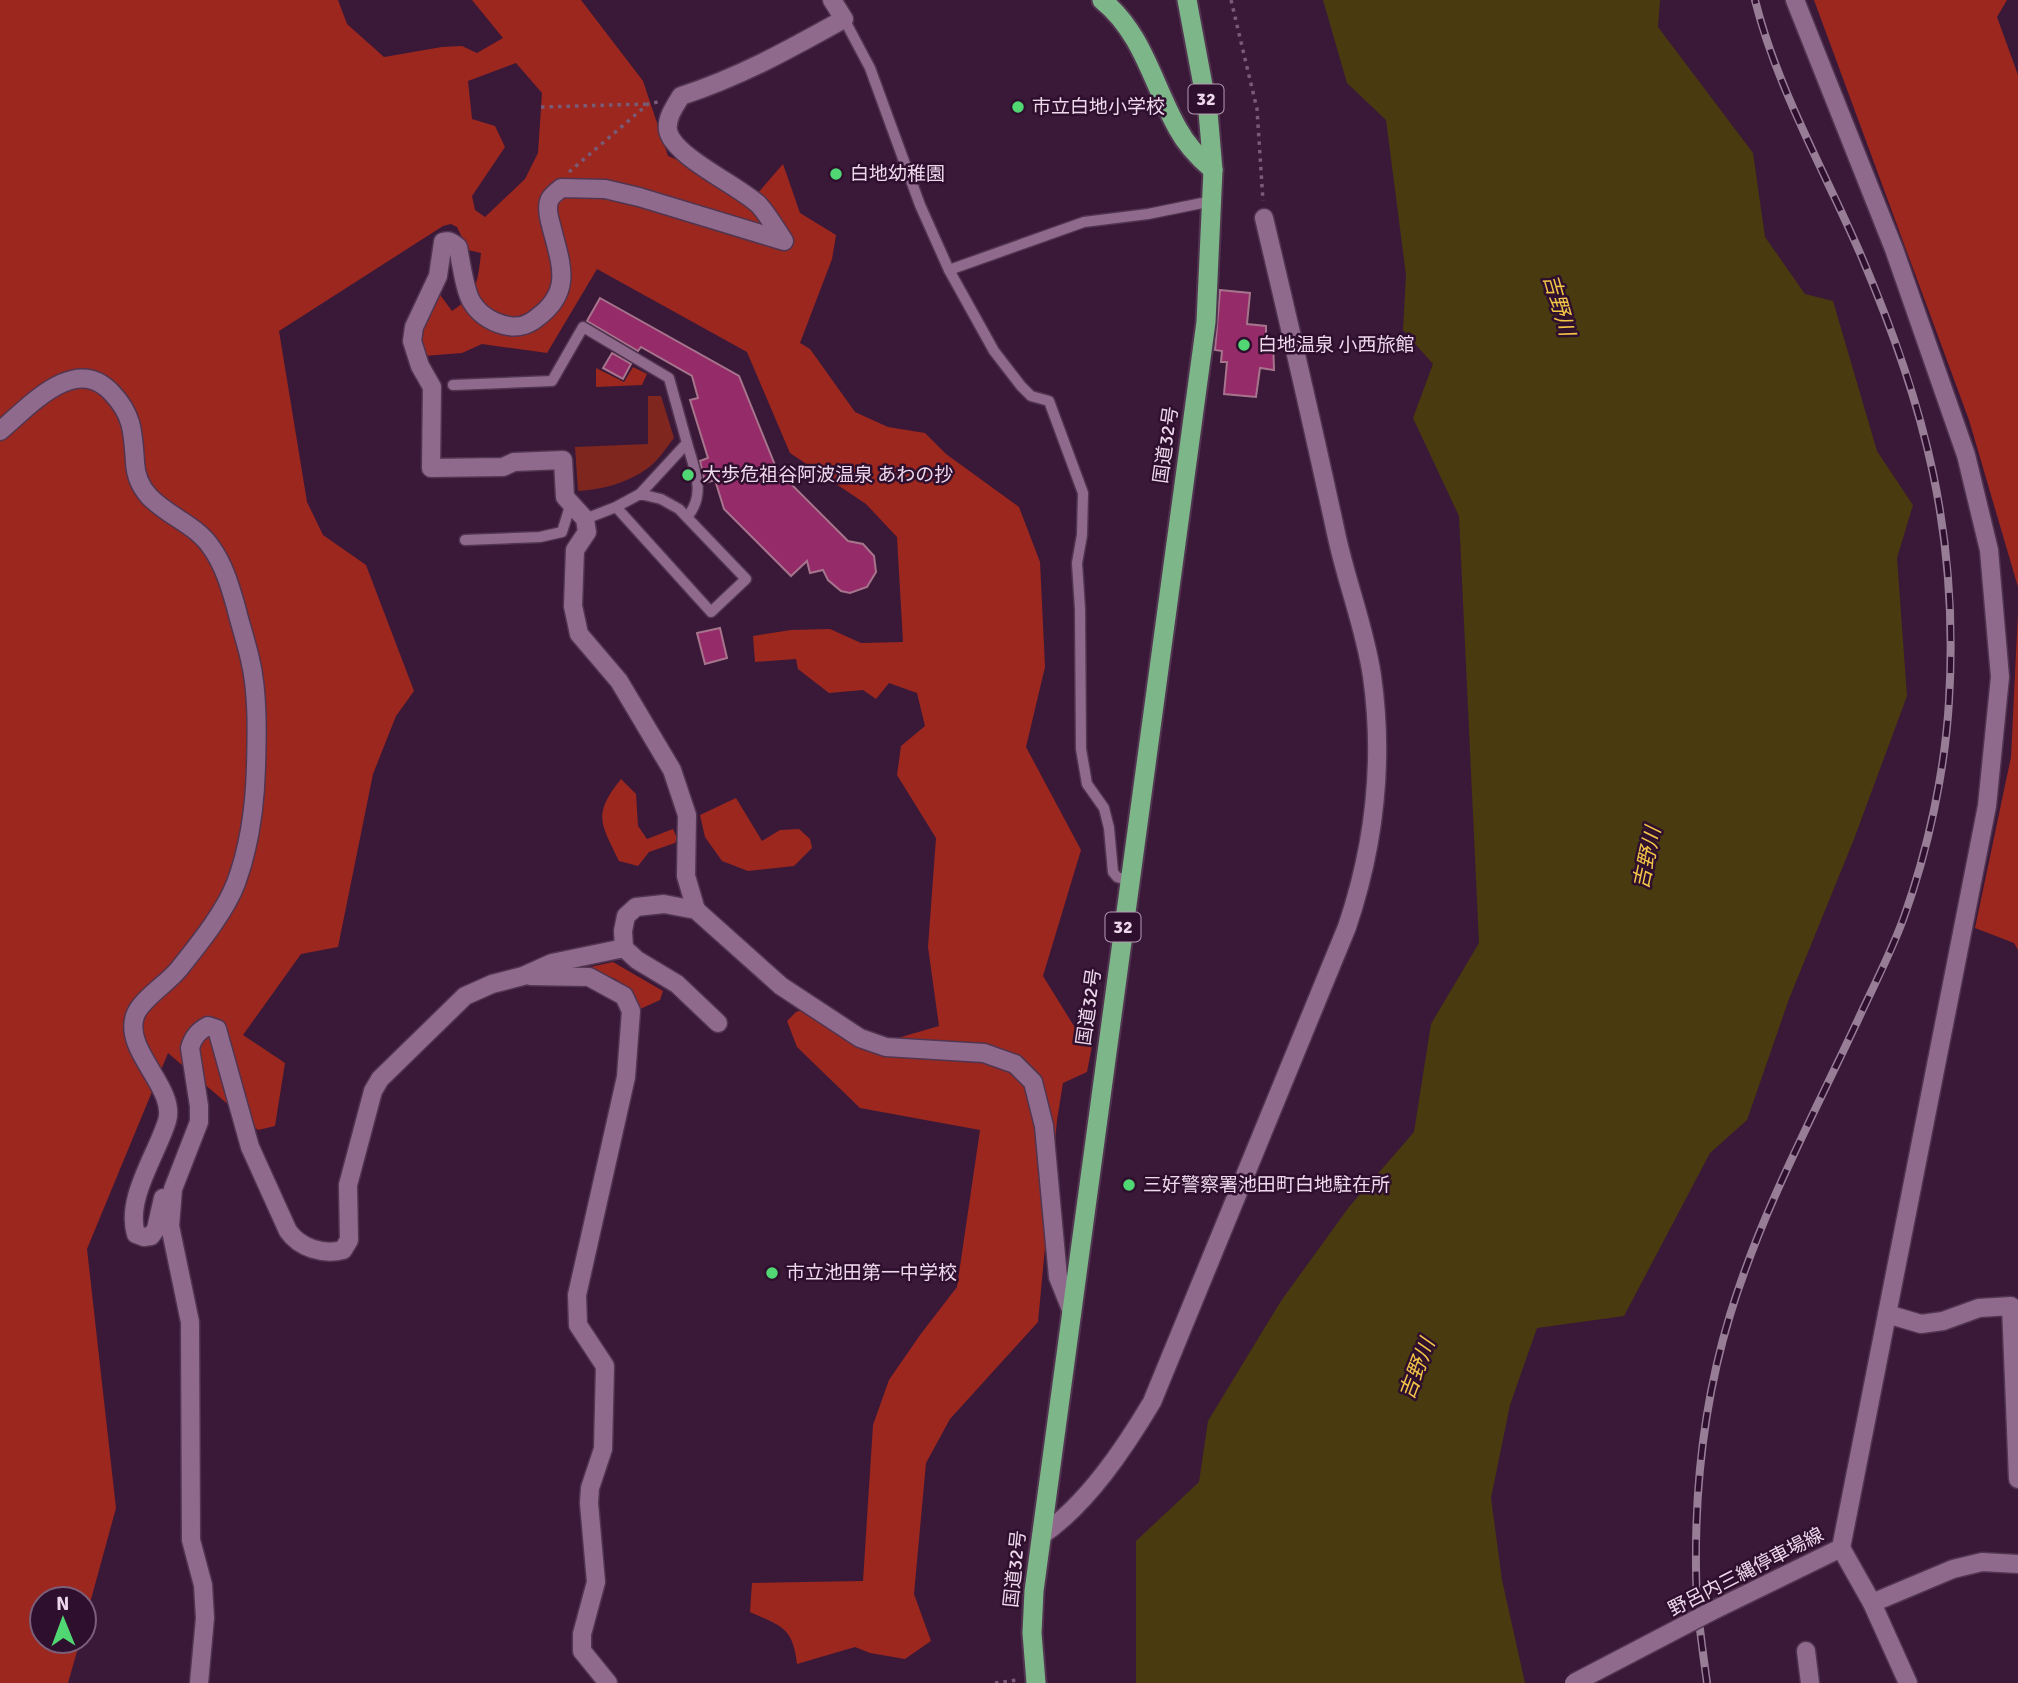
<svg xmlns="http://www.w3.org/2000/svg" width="2018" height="1683" viewBox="0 0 2018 1683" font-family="Signika,'Noto Sans JP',sans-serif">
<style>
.green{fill:#7f261e}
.forest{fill:#9c271e;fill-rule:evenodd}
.water{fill:#493a0f}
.building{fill:#962b69;stroke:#a6748c;stroke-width:2}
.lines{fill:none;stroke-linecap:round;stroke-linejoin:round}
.service-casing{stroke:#513550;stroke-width:13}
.minor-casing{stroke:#513550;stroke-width:21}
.tertiary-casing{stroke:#513550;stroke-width:21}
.secondary-casing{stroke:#513550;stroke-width:21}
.trunk-casing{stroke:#513550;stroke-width:23}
.path{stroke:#785b76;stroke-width:3.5;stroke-dasharray:3.5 5;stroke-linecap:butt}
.service{stroke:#906a8d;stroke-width:10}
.minor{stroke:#906a8d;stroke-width:18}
.tertiary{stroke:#906a8d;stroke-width:18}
.secondary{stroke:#906a8d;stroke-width:18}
.trunk{stroke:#7db688;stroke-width:19}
.rail-casing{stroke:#987d96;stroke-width:8}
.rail{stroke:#2f0f2e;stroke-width:5;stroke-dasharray:16;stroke-linecap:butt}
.secondary-bridge-casing{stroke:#513550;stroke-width:21;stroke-linecap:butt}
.secondary-bridge{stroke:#906a8d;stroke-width:18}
.poi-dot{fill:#51d674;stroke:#2f0f2e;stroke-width:2.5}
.labels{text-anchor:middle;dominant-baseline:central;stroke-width:5;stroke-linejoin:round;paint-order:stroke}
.shield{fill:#2f0f2e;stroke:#b59cb3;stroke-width:2}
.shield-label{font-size:18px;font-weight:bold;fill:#eed8ec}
.poi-label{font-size:19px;fill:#eed8ec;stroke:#2f0f2e;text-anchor:start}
.street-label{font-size:19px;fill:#eed8ec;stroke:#2f0f2e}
.water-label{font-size:21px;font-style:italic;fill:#f2c546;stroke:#2f0f2e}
</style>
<rect width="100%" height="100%" fill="#3a1938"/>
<path class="green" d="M648,396H661L674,438C666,448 658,461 648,468C628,483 601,490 578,491L575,447L648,444Z"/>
<g class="forest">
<path d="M0,0H338L347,24L384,57L442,47L462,46L477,53L503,38L472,0H581L643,81L668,156L758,193L783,164L800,213L836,235L832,259L800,343L810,349L855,412L888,427L925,433L946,454L1019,507L1040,562L1045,667L1026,747L1081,850L1043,976L1077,1031L1094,1035L1087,1072L1063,1083L1057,1120L1038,1322L950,1419L926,1463L914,1594L931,1641L905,1659L870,1653L855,1647L797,1664C793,1627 781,1626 750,1612L752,1583L863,1581L873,1425L889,1380L920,1335L957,1287L980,1130L860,1108L797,1047L787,1021L796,1012L810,1008L828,1027L891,1040L939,1026L928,947L936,838L897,775L901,746L925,726L917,693L889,683L876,699L863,690L829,693L798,669L796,659L755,662L753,636L791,630L830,629L861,643L903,642L897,537L866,504L790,453L747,352L597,269L547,353L482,344L462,353L424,356C418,328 426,317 438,292L452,311C477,295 478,281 481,253L468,250L457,227L451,224L443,226L279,331L307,502L323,535L366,565L414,691L396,716L373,774L338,947L301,954L243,1035L285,1063L275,1126L258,1130L168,1053L87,1249L116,1508L84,1625V1599H42V1641H80L68,1683H0ZM516,63L542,93L538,153L525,179L485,217L475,210L472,196L505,147L495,126L472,119L468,81Z"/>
<polygon points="1814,0 2007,0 1997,17 2018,75 2018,587 1969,420"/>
<polygon points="633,367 647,374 642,385 596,387 596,368 624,382"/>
<polygon points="2018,612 2018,950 2014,943 1975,928 2011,757"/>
<path d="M621,779L636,794L638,826L647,839L673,829L677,838L675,843L649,852L638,866L619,861C601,823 592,815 621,779Z"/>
<polygon points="736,798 762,841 780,830 799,829 810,839 812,848 794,866 748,871 722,861 705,837 700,815"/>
<path d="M613,962L663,991L660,1000L638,1010C625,978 617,979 586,968Z"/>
</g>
<polygon class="water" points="1323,0 1660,0 1658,27 1753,153 1765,237 1805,294 1833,301 1877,451 1913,505 1897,558 1907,696 1854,839 1789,999 1747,1120 1710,1153 1624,1316 1537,1328 1510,1405 1491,1498 1502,1580 1525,1683 1136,1683 1136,1541 1199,1482 1208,1421 1281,1301 1349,1207 1414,1132 1431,1024 1479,943 1459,516 1413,418 1433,364 1403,330 1406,275 1386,120 1347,83"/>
<g class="building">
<polygon points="1220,290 1250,293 1247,324 1266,326 1266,340 1273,340 1274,370 1260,368 1256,397 1224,394 1227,362 1221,362 1222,351 1215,350"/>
<polygon points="600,298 739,376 777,470 848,541 863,544 874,556 876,572 867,587 850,593 841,591 828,580 823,570 810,573 807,561 791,576 724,509 715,480 705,483 700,461 708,458 690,400 698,398 692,376 641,347 638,351 587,321"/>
<polygon points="612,353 631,364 623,379 603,368"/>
<polygon points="720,628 727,658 705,664 697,633"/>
</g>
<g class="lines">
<defs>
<g id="service">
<polyline points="844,19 870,68 920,205 949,270 994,351 1021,386 1031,396 1049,401 1083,493 1082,535 1077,563 1080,609 1081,749 1087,784 1104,808 1109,828 1113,872 1117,877 1130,881"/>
<polyline points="949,270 1084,222 1148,214 1212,201"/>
<polyline points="453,385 552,381 583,327 669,378 687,443 640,494"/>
<path d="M687,517C707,494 694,469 687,443"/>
<polyline points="585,519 616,507 640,494 661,499 679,509 746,579 711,612 616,507"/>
<polyline points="465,540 540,537 562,532 571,503"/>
</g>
<g id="minor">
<path d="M0,431C30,406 75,353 112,393C133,415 133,433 135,462C137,510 190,515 211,547C224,565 230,586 236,607C240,624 246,641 250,659C258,692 257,732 256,767C255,804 249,848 236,883C225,912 198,945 179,969C168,983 140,1000 135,1016C123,1051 177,1088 167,1121C157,1154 125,1199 136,1234L144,1237L151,1236L156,1229L163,1198"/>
<path d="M696,910L686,876L687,815L672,770L619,681L579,634L573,606L575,550L587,532L585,519L565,497L563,460L514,462L503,467L431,468L432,387L420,366L412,341L414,327L438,276L443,242C450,240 453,243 458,247C461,262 465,294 473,304C481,316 495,324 509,326C519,328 530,324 538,317C574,290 560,262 551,225C549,218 546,206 550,199C552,195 558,191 561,188L605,189L639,197L784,241C776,229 768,215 759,205C740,186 672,156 668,130C666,118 675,106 681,96C740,77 790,49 844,19L832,0"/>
<polyline points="624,948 623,931 626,916 636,907 664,904 696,910 781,986 860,1038 886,1047 984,1053 1015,1064 1033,1082 1044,1126 1058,1277 1072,1312"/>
<polyline points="530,976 589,977 624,996 631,1011 626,1077 577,1295 578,1325 605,1366 603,1449 590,1488 589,1503 596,1582 582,1634 582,1651 608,1683"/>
<polyline points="1887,1314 1921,1324 1943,1321 1979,1308 2011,1306 2018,1479"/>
<path d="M1042,1535C1087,1504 1124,1449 1152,1402L1347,927C1374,847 1384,761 1372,676C1365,628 1346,581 1336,533C1313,427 1289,323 1264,218"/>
<polyline points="1872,1603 1953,1569 1982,1562 2018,1564"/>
<polyline points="1806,1651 1810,1683"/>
<path d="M199,1683L205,1618L203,1585L191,1540L190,1322L170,1226L173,1189L199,1122V1106L190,1048C193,1037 198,1031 208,1026L217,1029L250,1147L288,1231C300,1248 323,1255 343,1250L349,1240L348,1185L373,1091L380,1079L465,996L492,984L523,976L552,963L624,948L637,960L677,984L718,1023"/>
</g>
<polyline id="tertiary" points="1795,0 1894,249 1966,455 1989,550 2000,677 1987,806 1841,1548"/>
<polyline id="secondary" points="1710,1612 1841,1548 1872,1603 1908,1683"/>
<g id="trunk">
<path d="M1102,0C1143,33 1153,85 1178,129C1187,146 1199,158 1213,170"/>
<polyline points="1036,1683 1032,1633 1034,1591 1206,322 1213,170 1208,112 1187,0"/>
</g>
</defs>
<use href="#service" class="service-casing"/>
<use href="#minor" class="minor-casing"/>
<use href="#tertiary" class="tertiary-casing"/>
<use href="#secondary" class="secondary-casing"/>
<use href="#trunk" class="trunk-casing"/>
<g class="path">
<polyline points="1231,0 1257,109 1263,201"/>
<polyline points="541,107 648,104"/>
<polyline points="569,172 648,104 658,102"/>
<polyline points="995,1683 1018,1680"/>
</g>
<use href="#service" class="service"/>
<use href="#minor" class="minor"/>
<use href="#tertiary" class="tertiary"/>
<use href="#secondary" class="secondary"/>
<use href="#trunk" class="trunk"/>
<defs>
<path id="rail" d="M1707,1683C1702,1645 1696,1607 1696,1568C1695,1482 1705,1397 1730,1315C1761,1213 1812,1118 1857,1022C1873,987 1891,953 1904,917C1928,850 1945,771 1949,701C1959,534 1925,405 1860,253C1824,170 1777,88 1755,0"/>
</defs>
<use href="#rail" class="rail-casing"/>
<use href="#rail" class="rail"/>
<defs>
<polyline id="secondary-bridge" points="1574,1683 1710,1612"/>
</defs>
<use href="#secondary-bridge" class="secondary-bridge-casing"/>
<use href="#secondary-bridge" class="secondary-bridge"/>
</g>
<g class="poi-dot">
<circle cx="1018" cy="107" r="7"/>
<circle cx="836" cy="174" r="7"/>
<circle cx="1244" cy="345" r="7"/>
<circle cx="688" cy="475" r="7"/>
<circle cx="1129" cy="1185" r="7"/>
<circle cx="772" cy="1273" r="7"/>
</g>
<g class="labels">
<g class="shield">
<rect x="1188.5" y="84.5" width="35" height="29" rx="5"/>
<rect x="1105.5" y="912.5" width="35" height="29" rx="5"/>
</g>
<g class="shield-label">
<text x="1206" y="99">32</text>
<text x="1123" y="927">32</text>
</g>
<g class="poi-label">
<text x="1032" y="107">市立白地小学校</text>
<text x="850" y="174">白地幼稚園</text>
<text x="1258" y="345">白地温泉 小西旅館</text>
<text x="702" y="475">大歩危祖谷阿波温泉 あわの抄</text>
<text x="1143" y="1185">三好警察署池田町白地駐在所</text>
<text x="786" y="1273">市立池田第一中学校</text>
</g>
<g class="street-label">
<text transform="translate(1166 445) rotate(-82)">国道32号</text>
<text transform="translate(1089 1007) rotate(-82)">国道32号</text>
<text transform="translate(1015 1569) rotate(-84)">国道32号</text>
<text transform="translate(1746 1572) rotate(-27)">野呂内三縄停車場線</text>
</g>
<g class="water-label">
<text transform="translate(1559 305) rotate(74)">吉野川</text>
<text transform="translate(1647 858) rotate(-78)">吉野川</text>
<text transform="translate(1417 1369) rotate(-69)">吉野川</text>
</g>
</g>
<g transform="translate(63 1620) rotate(359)"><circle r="33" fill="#2f0f2e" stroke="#7b5f7a" stroke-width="2"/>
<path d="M0-5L12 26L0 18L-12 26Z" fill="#51d674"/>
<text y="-10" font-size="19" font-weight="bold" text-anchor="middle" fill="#eed8ec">N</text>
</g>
</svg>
